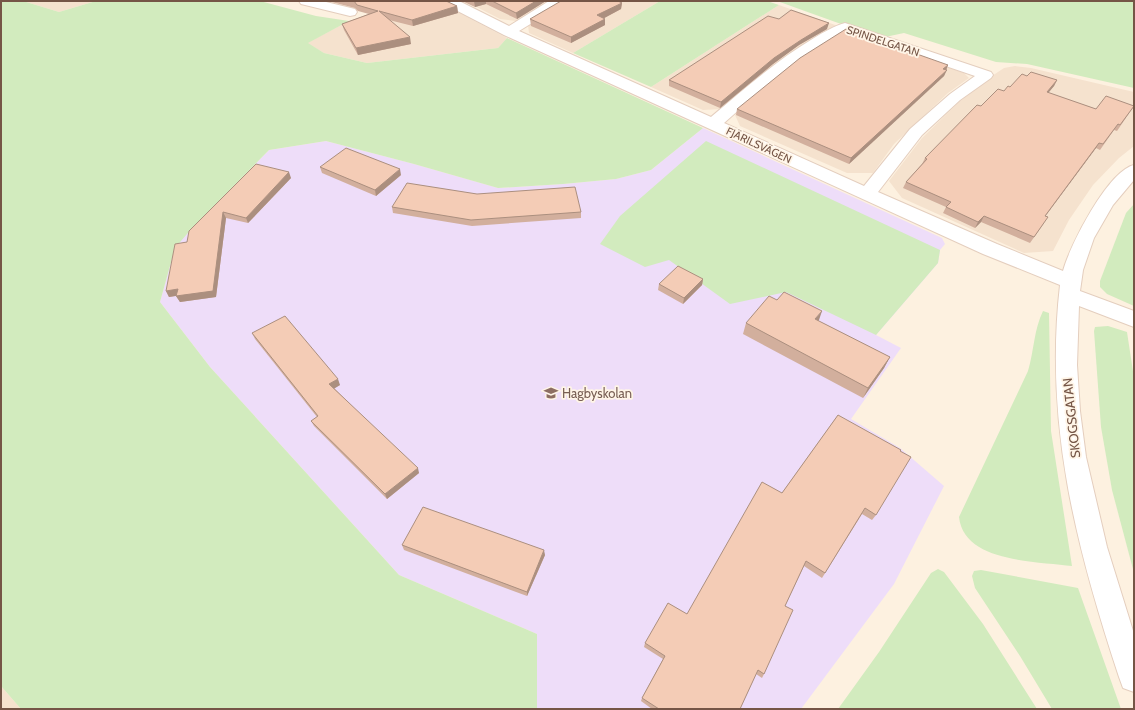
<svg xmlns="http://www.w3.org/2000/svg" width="1135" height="710" viewBox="0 0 1135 710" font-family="Cabin,sans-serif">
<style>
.residential{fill:#f5e2ce}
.education{fill:#eeddf9}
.green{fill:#d2ebbe}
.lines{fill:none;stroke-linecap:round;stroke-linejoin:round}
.minor-casing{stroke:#e4cebe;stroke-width:2}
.minor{fill:#fff;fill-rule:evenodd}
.wall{fill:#d2af9d}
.shaded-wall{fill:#ab8f7f}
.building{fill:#f4ccb6;stroke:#ab8f7f}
.labels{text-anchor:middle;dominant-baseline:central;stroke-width:3.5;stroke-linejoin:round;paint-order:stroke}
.far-street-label{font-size:11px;fill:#755546;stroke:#fff5e7}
.education-label{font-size:13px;fill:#785e54;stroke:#fff5e7;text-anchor:start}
.street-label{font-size:13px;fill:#755546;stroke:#fff5e7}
</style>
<rect width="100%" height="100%" fill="#fdf1e0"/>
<g class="residential">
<polygon points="23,1 96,1 59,12"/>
<polygon points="390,1 436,1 507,38 498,48 367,63 324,53 307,43 349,21 360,18"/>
<polygon points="465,1 550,1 525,17 516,21 500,19"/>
<polygon points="564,1 660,1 573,53 529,33 528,25"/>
<polygon points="779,5 838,26 808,42 758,78 721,109 703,110 651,87"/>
<polygon points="846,32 964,73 969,78 948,93 894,144 873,173 847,173 740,126 735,115 769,82"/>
<polygon points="1015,66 1031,68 1134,92 1134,146 1119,158 1093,185 1069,220 1053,251 1024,253 902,198 889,181 922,138 958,103 986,80 1004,68"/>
<polygon points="1,686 21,709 1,709"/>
</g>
<polygon class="education" points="703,128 942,238 945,244 940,250 938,263 876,335 901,348 851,419 900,448 944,486 894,584 801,709 537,709 537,634 399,575 210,367 160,302 175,247 193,227 269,150 326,141 414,164 498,188 563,184 616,179 651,170"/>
<g class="green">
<polygon points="1,1 23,1 59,12 96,1 260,1 316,16 349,21 308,43 324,53 367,63 498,48 507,38 703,128 651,170 616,179 563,184 498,188 414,164 326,141 269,150 193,227 175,248 160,302 210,367 399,575 537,634 537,709 21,709 1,686"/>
<polygon points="660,1 767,1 779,5 651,87 573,53"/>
<polygon points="777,1 1134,1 1134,88 1027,64 996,62 904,33 885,37 843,23 841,24"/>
<polygon points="706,141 940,250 938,263 876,335 786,292 730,304 669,260 645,267 600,244 620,216"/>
<polygon points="1134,204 1134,306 1107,294 1100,287 1100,281 1126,213"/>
<path d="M1043,311L1049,313L1051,431L1072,566C1037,561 964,563 959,517L1028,371C1034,351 1034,329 1043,311Z"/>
<polygon points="1108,326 1127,332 1134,378 1134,573 1112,490 1101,427 1094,331 1095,327"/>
<polygon points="938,569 944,572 983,624 1037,709 838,709 879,652 931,573"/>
<polygon points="981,570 1078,588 1121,709 1052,709 1020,656 975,588 972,576 974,571"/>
</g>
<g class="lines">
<defs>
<g id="minor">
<polygon points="299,1 322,1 355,9 357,12 355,15 350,16 301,4"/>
<path d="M442,1H459L509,26L549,1H565L563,4L519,31L711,117C744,89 777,60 814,38C824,32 834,26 845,23L991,72L993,75L991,78L960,100L922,135L878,192L997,244L1063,271C1070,245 1108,171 1134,165V180L1113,205L1094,238L1083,270L1080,291L1134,311V327L1079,306L1077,365L1080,411L1086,457L1107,547L1134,634V692L1123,688L1119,677C1076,547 1044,423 1060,285L983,254L504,35L444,4ZM846,32L975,76L950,94L910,129L864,186L724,123C762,89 800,56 846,32Z"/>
</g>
</defs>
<use href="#minor" class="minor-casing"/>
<use href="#minor" class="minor"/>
</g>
<g class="wall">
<polygon points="328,1 446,1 457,6 458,13 413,26 389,20 411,44 358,55 344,30 342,24 369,14 358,11 355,8"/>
<polygon points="462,1 546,1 517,19 486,4 475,7"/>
<polygon points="619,1 622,3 621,9 604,18 605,25 571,43 531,26 530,19"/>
<polygon points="779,19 827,29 799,45 773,64 720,108 669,86 669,80"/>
<polygon points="948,65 944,76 849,164 736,115 737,109"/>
<polygon points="1027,76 1057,80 1054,86 1048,93 1096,109 1134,106 1117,131 1114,130 1100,150 1096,148 1045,216 1044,223 1030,243 981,222 975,228 943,213 946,207 903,188 906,182 922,164 925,158 981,106"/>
<polygon points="256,164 291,178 248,223 226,218 216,297 180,302 176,296 169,297 166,291 187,242"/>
<polygon points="320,167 401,175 376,196 322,173"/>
<polygon points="392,207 581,212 581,218 472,226 393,213"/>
<polygon points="703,279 702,285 683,304 658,290 659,284"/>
<polygon points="818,321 890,357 884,368 863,398 743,334 746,323"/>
<polygon points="252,333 340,385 334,388 419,473 387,499 314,426 311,421 317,417 255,339"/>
<polygon points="838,415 876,515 872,520 862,514 822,578 804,566 785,606 764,674 762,678 756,674 740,709 652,709 641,701 642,698 663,659 644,647 645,643 687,614 782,493"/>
<polygon points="402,545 545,555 527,596 404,550"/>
</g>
<g class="shaded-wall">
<polygon points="474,1 486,1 486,4 475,7"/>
<polygon points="536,1 546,1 517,19 516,13"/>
<polygon points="622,3 621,9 597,22 597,15"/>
<polygon points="457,6 458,13 413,26 412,20"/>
<polygon points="605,19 605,25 571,43 571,37"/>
<polygon points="829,23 827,29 799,45 773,64 720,108 721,102 774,58 801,40"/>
<polygon points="410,37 411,44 358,55 356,48"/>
<polygon points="948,65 946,70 943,69"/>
<polygon points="947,70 944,76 849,164 851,158"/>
<polygon points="1057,80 1054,86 1044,98 1047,92"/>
<polygon points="1099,143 1096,148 1041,222 1045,216"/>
<polygon points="400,169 401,175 376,196 375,190"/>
<polygon points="289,172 291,178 248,223 246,218"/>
<polygon points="223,212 226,218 216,297 180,302 176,296"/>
<polygon points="984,216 981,222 975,228 978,222"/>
<polygon points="703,279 702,285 683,304 684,298"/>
<polygon points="178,289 181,295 169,297 166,291"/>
<polygon points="822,311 818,323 815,319"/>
<polygon points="890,357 884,368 863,398 868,388"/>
<polygon points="338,379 340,385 332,390 329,384"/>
<polygon points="418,468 419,473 387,499 385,494"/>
<polygon points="544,550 545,555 527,596 527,592"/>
</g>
<g class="building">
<polygon points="353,1 446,1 457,6 412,20 379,11 410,37 356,48 342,24 378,11 357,5 354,1"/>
<polygon points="492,1 536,1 516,13"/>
<polygon points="561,1 618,1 622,3 597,15 605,19 571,37 530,19"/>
<polygon points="791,10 829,23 801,40 774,58 721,102 669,80 768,16 779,19"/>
<polygon points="846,29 948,65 943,69 947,70 851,158 737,109 800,58"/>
<polygon points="1031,72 1057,80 1047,92 1096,109 1106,96 1134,106 1120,125 1118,124 1103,144 1099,143 1045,216 1048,217 1034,237 984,216 978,222 946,207 951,202 906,182 927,159 925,158 977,105 981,106 998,89 1004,91 1008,86 1010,87 1022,74 1027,76"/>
<polygon points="346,148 400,169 375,190 320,167"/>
<polygon points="256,164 289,172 246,218 223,212 213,291 176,296 178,289 166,291 175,244 187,242 189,231"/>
<polygon points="407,183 477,194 575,187 581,212 471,220 392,207"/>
<polygon points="678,266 703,279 684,298 659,284"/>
<polygon points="784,292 822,311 815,319 890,357 868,388 746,323 769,296 777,300"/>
<polygon points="285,316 338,379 329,384 418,468 385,494 311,421 318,416 252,333"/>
<polygon points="838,415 901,450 900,451 911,457 876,515 865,508 825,573 806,561 785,606 793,610 764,674 758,670 740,709 659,709 642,698 665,656 645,643 668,603 687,614 762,482 782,493"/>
<polygon points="423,507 544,550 527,592 402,545"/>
</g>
<defs>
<symbol id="school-bare" viewBox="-9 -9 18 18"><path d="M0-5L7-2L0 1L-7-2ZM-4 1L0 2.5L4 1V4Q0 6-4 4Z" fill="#8d6e63" stroke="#fff5e7" stroke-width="2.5" paint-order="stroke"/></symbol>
</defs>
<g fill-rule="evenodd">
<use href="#school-bare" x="541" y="383" width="20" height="20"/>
</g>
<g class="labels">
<g class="far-street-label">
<text transform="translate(883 41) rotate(18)">SPINDELGATAN</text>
<text transform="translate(759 145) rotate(25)">FJÄRILSVÄGEN</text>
</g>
<g class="education-label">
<text x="562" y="393">Hagbyskolan</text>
</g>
<g class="street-label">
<text transform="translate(1071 418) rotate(-96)">SKOGSGATAN</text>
</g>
</g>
<rect width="1135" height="710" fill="none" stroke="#755546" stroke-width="4"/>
</svg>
